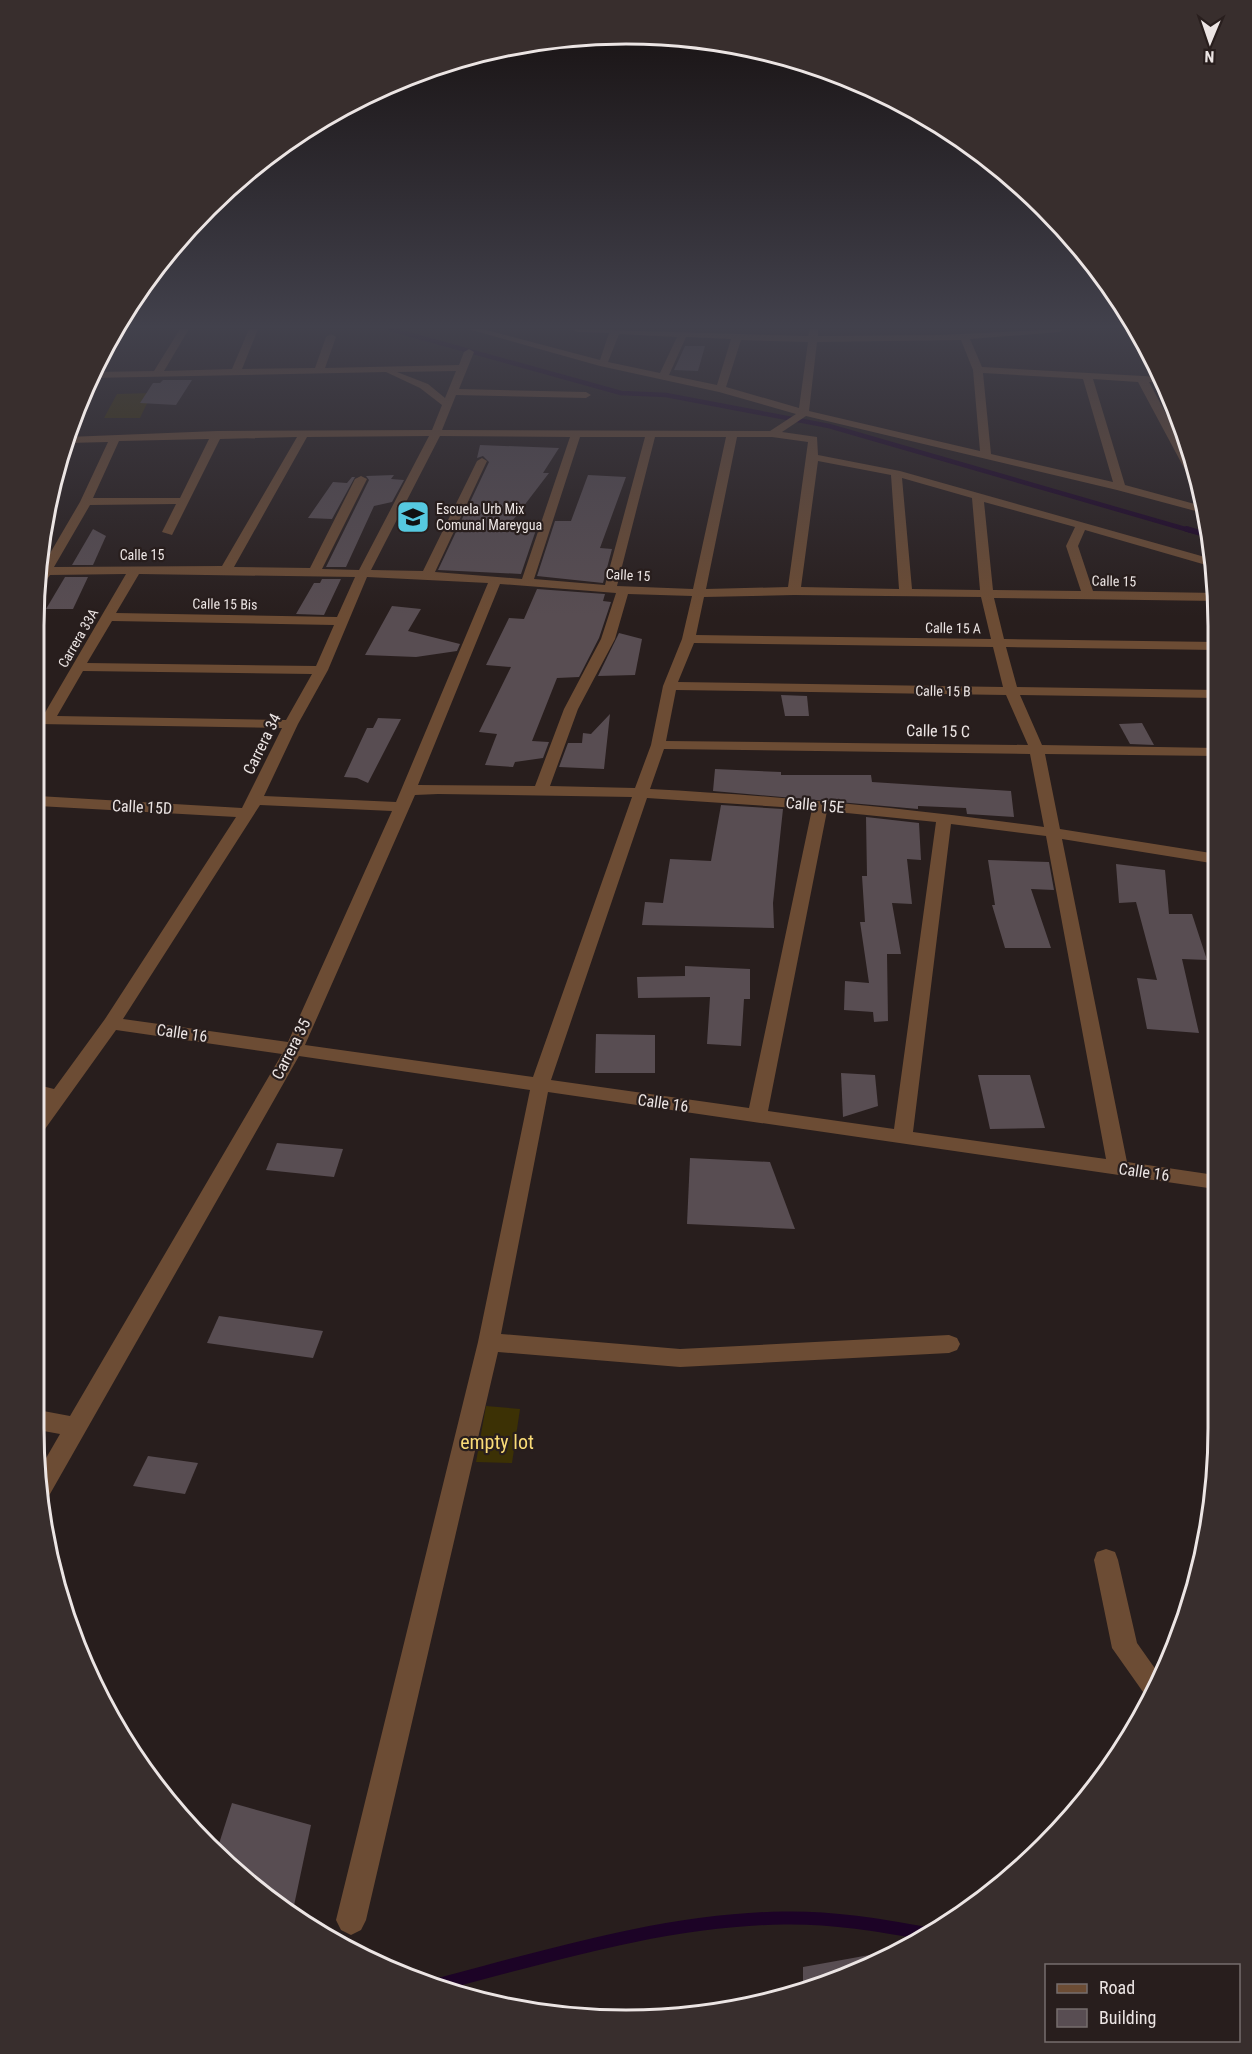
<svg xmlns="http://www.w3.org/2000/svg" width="1252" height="2054" viewBox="0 0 1252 2054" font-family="'Roboto Condensed',sans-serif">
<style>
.green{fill:#3c3105}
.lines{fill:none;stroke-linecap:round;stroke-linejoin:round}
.stream-far2{stroke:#1c0326;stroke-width:4.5}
.stream-far1{stroke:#1c0326;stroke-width:6}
.stream{stroke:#1c0326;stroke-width:13}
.building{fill:#584d52}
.minor{fill:#6c4c34;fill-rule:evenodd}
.labels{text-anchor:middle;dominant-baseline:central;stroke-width:4.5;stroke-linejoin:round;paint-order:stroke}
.far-poi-label{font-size:14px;fill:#ece5e4;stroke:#281e1d;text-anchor:start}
.far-street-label{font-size:14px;fill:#ece5e4;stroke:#281e1d}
.street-label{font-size:16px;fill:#ece5e4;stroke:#281e1d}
.near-park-label{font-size:20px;fill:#f9db77;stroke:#281e1d}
.rim{fill:none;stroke:#ece5e4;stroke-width:3}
</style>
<rect width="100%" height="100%" fill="#281e1d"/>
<g class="green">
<polygon points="152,393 140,418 104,418 117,394"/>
<polygon points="486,1406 520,1409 512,1463 476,1462"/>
</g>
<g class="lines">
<polyline class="stream-far2" points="390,329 621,393 666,395 829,426 1192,531"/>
<polyline class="stream-far1" points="1187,529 1207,535"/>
<path class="stream" d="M429,1987C545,1957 662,1920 783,1918C832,1917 880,1925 928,1934"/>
</g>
<g class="building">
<polygon points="685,346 705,346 698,371 674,370"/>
<polygon points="163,380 192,380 176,405 140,403 153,383 160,383"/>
<polygon points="480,445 559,448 543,473 549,473 513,520 539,521 521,574 438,570 489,462 483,456 477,458"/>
<polygon points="394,475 391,479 404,480 392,502 374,506 346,567 326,567 369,480 366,476"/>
<polygon points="588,475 626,477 600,548 612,549 603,583 537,576 555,521 571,521"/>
<polygon points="352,477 355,477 332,519 308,518 333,482 347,483"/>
<polygon points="93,529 106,536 93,565 72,565"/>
<polygon points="65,577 88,577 73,609 46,609"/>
<polygon points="322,579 341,579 324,615 296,614 314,583 320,583"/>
<polygon points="537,589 605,594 603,601 611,602 599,638 579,677 557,678 532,741 549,742 543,758 515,762 513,767 485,765 497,734 479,732 511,667 486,665 509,618 524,619"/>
<polygon points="392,606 421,609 408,631 460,644 457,651 416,657 365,655"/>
<polygon points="619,633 642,639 635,675 598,676"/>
<polygon points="781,695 807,696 809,716 785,716"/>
<polygon points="610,714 604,769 559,767 568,743 582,743 583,733 591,734"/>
<polygon points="378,718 401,719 368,783 357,778 344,777 367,728 373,728"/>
<polygon points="1142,723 1154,745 1130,744 1119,724"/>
<polygon points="715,769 781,772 781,775 871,775 872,782 1011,791 1014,817 967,814 966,808 918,806 918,809 713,791"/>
<polygon points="721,805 783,809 773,903 774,928 642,925 645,902 663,903 670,859 711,861"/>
<polygon points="866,817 919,823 921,860 907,859 912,904 892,903 901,954 887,954 888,1021 874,1022 873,1012 844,1010 845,981 869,983 860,922 865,922 862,876 867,876"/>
<polygon points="988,860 1049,862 1054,890 1031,889 1051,948 1005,948 992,905 995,905"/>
<polygon points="1116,864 1165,870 1169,914 1192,914 1207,960 1182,959 1199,1033 1147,1029 1137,978 1157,980 1136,902 1119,903"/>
<polygon points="685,966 750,969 750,999 744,999 741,1046 707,1044 710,997 638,998 637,977 685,976"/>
<polygon points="596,1034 655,1035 655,1073 595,1073"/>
<polygon points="841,1073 875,1075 878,1106 843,1117"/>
<polygon points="978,1075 1030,1075 1045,1128 990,1129"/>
<polygon points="277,1143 343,1149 334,1177 266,1170"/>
<polygon points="690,1158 770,1162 795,1229 687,1224"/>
<polygon points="219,1316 323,1331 313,1358 207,1343"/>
<polygon points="148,1456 198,1463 185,1494 133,1486"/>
<polygon points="232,1803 311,1825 292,1915 265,1899 217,1850"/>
<polygon points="875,1954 876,1960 816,1990 803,1993 803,1967"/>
</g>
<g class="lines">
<g class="minor">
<path d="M180,329H189L164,371L232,369L249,329H258L242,369L315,368L326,337L331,334L336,337L325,368L459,365L464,352L469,349L474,352L459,389L586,392L591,395L586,398L456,395L442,430L770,431L796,414L719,392L600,366L468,329H482L600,360L609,333L577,332L573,329L808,336L810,329H818V336L940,335L1064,329L1060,332L970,339L982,367L1161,377L1164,383L1149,382L1193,464L1197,482L1190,479L1138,382L1093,379L1125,485L1202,506L1203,513L1117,490L806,416L782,432L817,437L818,455L900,471L1212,559L1213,567L1085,530L1078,546L1093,591L1218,593V601L994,598L1004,639L1217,642V650L1006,647L1017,687L1217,690V698L1020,695L1042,745L1217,748V756L1045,754L1060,829L1217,854V864L1062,839L1127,1162L1215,1175V1189L548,1092L501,1334L680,1349L949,1335L957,1338L960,1344L957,1350L949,1353L680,1367L498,1352L366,1920L361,1930L351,1935L341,1930L336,1920L478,1342L530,1090L299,1056L46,1501L38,1505V1472L60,1434L38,1430V1410L70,1416L282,1054L116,1030L45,1129L38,1131V1110L45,1100L38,1099V1085L54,1089L105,1019L236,817L38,806V796L242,808L282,728L38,724V716H43L126,574L50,575L45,582H38V567H42L80,502L108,442L67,443L68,437L217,431L432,430L442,405L420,388L386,372L91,378L94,372L154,371ZM619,334L677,337L660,373L608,362ZM686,337L731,339L717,385L669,375ZM741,340L808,342L799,408L726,387ZM961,340L973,370L980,451L809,411L817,342ZM456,371L445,398L428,384L397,372ZM983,373L1083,379L1113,482L991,454ZM429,436L359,570L322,569L367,479L361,476L355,479L310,568L234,567L307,437ZM440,436L570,437L522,579L435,572L487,461L482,458L477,461L423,571L371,570ZM297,437L222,566L54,567L90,505L176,504L162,532L172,535L220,439ZM580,437H645L605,585L534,579ZM655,437H726L693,589L617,586ZM737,437H772L808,442L788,587L706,589ZM209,439L180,498H93L119,441ZM818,461L891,475L899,589L801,587ZM902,478L972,498L980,590L912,589ZM984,502L1075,527L1066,546L1081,591L993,590ZM139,574L355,577L337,617L116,613ZM367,577L488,583L396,802L264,796L298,724L328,670ZM500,584L616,593L601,639L564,709L535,786L418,785ZM628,594L692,596L682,639L663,686L651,745L635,788L550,786L578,709L615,639ZM794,595L981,597L991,639L696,635L704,597ZM112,621L334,625L316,666L87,663ZM694,643L993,647L1003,687L678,682ZM83,671L312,674L286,720L57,716ZM676,690L1006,695L1028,745L666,741ZM664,749L1030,754L1044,827C913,809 783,796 650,789ZM438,794L632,797L533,1077L305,1045L415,795ZM647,798L812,809L749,1108L551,1080ZM260,805L392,811L288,1042L123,1019ZM827,811L936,822L894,1129L768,1111ZM951,824L1046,836L1106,1159L913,1132Z"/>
<polygon points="1106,1549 1115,1552 1118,1560 1137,1643 1161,1677 1148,1699 1112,1648 1094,1560 1097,1552"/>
</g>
</g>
<linearGradient id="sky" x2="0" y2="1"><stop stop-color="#161010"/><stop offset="0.53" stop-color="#42414c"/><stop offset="1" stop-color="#42414c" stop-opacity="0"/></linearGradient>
<rect width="1252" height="616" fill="url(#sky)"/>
<defs>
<symbol id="school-square" viewBox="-11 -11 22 22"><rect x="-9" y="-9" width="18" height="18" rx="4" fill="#56c9e0" stroke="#281e1d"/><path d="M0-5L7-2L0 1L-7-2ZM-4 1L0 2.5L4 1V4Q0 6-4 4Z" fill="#111"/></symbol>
</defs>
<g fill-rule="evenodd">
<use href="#school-square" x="394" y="498" width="38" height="38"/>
</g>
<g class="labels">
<g class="far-poi-label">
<text x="436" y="509">Escuela Urb Mix<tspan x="436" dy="16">Comunal Mareygua</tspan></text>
</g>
<g class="far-street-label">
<text x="142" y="555">Calle 15</text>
<text transform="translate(628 575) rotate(3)">Calle 15</text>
<text transform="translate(1114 581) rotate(1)">Calle 15</text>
<text transform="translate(225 604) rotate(1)">Calle 15 Bis</text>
<text transform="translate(953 628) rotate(1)">Calle 15 A</text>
<text transform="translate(78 638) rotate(-60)">Carrera 33A</text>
<text transform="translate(943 691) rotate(1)">Calle 15 B</text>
</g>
<g class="street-label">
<text transform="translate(938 731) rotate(1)">Calle 15 C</text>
<text transform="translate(262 744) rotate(-64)">Carrera 34</text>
<text transform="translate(815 805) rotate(5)">Calle 15E</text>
<text transform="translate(142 807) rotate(3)">Calle 15D</text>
<text transform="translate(182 1033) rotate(8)">Calle 16</text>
<text transform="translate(291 1049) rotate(-63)">Carrera 35</text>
<text transform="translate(663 1103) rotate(8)">Calle 16</text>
<text transform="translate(1144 1172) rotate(8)">Calle 16</text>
</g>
<g class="near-park-label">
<text x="497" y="1442">empty lot</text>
</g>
</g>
<path d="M0 0H1252V2054H0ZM626 44H626A582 582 0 0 1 1208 626V1428A582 582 0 0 1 626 2010H626A582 582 0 0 1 44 1428V626A582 582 0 0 1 626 44Z" fill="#382e2d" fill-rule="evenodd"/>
<path class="rim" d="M626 44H626A582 582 0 0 1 1208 626V1428A582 582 0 0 1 626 2010H626A582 582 0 0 1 44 1428V626A582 582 0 0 1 626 44Z"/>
<rect x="1045" y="1964" width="195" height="78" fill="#281e1d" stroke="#766e6d" stroke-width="1.5"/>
<rect x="1057" y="1984" width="30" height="9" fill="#6c4c34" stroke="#766e6d" stroke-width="1.5"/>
<text x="1099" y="1994" font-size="18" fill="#ece5e4">Road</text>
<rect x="1057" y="2009" width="30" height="18" fill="#584d52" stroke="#766e6d" stroke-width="1.5"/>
<text x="1099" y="2024" font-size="18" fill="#ece5e4">Building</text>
<g transform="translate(1210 42) rotate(182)" stroke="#281e1d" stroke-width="4.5" paint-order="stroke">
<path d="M0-4.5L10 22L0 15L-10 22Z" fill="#ece5e4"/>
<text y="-9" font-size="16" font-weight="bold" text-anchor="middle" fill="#ece5e4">N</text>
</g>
</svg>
